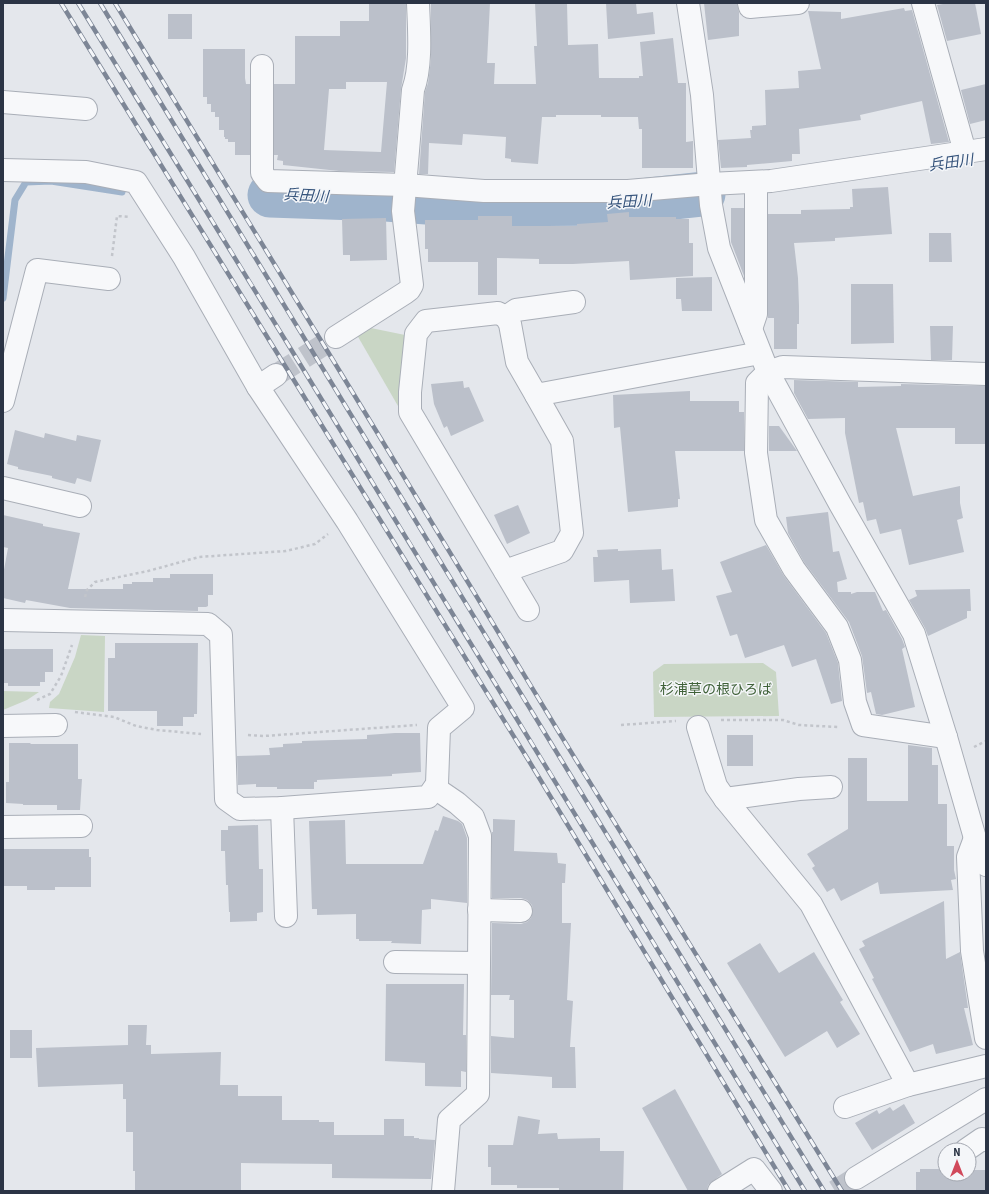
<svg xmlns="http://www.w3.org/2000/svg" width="989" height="1194" viewBox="0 0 989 1194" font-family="'Source Sans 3','Noto Sans JP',sans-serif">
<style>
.green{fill:#c9d6c5}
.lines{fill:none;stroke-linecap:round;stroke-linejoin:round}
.stream{stroke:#9fb4cc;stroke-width:7}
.river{stroke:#9fb4cc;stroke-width:45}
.building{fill:#bbc0ca;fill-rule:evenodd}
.minor-tunnel{stroke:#bfc3cb;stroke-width:22;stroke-dasharray:22 11;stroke-linecap:butt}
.minor-casing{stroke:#a9aeb7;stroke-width:24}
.path{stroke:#c2c5cb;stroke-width:2.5;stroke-dasharray:3 3;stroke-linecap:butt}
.minor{stroke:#f7f8fa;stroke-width:22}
.rail-casing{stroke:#7d8696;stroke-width:4.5}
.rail{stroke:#f4f6f9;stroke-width:3;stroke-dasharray:9;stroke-linecap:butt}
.labels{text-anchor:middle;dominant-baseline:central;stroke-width:3;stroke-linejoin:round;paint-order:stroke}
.park-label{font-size:14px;fill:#3f6138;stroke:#f4f6f9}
.water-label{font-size:15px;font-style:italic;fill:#34527a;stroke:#f4f6f9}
</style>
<rect width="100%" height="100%" fill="#e4e7ec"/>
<g class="green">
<polygon points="366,327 405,335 398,406 357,335"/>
<polygon points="81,635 105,636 104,712 49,708 50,702 59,694 75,657"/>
<polygon points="763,663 776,672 779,716 654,717 653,672 664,664"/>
<polygon points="3,691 39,692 27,700 3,710"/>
</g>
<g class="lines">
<polyline class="stream" points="3,298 15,200 26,182 51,181 122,192"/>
<polyline class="river" points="270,195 386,199 454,204 621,203 703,194"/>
</g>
<g class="building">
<path d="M369,3H406V58L401,89L394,172L339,171L283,165V161L277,160L278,155H274V84H295V36H340V21H369ZM346,82H387L381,152L324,150L329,89H346Z"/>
<polygon points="431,3 490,3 487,63 495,63 494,84 536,84 534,46 537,46 535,3 567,3 568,45 598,44 599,78 639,78 639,76 643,76 640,42 673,38 678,83 686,83 686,142 693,141 693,168 642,168 642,129 639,129 638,117 601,117 601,115 556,115 556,117 542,117 538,164 511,162 511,159 505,158 506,137 463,134 462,145 429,143 428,174 419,174 425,92 428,83 431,60"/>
<polygon points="606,3 636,3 637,14 653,12 655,34 608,39"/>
<polygon points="704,3 737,3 739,12 739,36 708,40"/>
<polygon points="949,3 975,3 981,34 947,41 937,5"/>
<polygon points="904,8 905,11 912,10 949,142 931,144 922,101 860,115 861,120 799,129 800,154 792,154 792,161 747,165 747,167 721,168 718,140 751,138 750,130 752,130 752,126 766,125 765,90 799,88 798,71 821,69 808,11 841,12 841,19"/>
<rect x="168" y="14" width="24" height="25"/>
<polygon points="203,49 245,49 245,78 246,84 250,84 250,155 235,155 235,142 228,142 228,139 225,139 225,137 224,137 224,130 219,130 219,117 215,117 215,112 211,112 211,104 207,104 207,97 203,97"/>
<polygon points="986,84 986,120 970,124 961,90"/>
<polygon points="888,187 892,234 835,238 835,241 794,243 798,278 799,306 799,324 797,324 797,349 774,349 774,318 768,318 768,214 801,214 801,210 850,209 850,207 853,207 852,189"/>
<polygon points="731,208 744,208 744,276 731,242"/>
<polygon points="629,212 629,217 676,217 676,219 689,219 689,243 693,243 693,276 630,280 629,261 573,264 539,264 539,259 497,258 497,295 478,295 478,262 428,262 428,249 425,249 425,220 478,220 478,216 512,216 512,226 577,226 577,224 608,222 607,214"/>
<polygon points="386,218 387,260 350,261 350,255 343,255 342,219"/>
<polygon points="929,233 951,233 952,262 929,262"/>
<polygon points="712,277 712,311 682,311 681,299 676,299 676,278"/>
<polygon points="851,284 893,284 894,343 851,344"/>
<polygon points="930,326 953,326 952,360 931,360"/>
<polygon points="794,380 858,382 858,387 901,386 901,384 986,386 986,444 955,444 955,428 896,428 913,496 960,486 960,503 963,518 957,520 964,552 909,565 901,529 880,534 876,519 867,521 863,502 859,503 845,433 845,418 808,419 794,393"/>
<polygon points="463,381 464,388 469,387 484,421 451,436 447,426 444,428 434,404 431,384"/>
<polygon points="690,391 690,401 739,401 739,412 744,412 744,451 675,451 680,499 678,499 678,507 628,512 620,427 614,428 613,395"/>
<polygon points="769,426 779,426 797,451 769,451"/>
<polygon points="15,430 44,438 45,433 76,441 77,435 101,440 91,482 77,478 75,484 52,478 52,476 18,469 18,467 7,464"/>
<polygon points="518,505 530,533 507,544 494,515"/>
<polygon points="828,512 833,552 839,551 847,579 837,582 838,592 851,592 851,594 857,592 875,592 883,611 886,610 902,639 905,647 902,649 915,707 882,715 876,714 871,692 867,693 862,656 849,622 804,562 788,533 786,517"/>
<polygon points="3,515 43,524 43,526 80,533 68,589 123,589 123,584 132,584 132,582 153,582 153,578 170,578 170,574 213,574 213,595 208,595 208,606 206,607 198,607 198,611 70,608 26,600 25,603 3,598 3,575 8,548 3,547"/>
<polygon points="766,545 784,576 826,633 838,663 842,701 831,704 816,659 792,667 784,645 745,658 737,634 730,636 716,596 732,592 720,562"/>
<polygon points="618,549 618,551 661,549 662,570 673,569 675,601 630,603 629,580 594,582 593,557 598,557 597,550"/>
<polygon points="970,589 971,611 967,611 967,618 928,636 925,628 909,600 917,596 915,590"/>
<polygon points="115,643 198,643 197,714 194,714 194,717 183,717 183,726 157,726 157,711 108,711 108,658 115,658"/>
<polygon points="3,649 53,649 53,672 45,672 45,682 40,682 40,686 8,686 8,683 3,683"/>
<polygon points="395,733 420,733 421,772 392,774 392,776 317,780 317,782 314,782 314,789 277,789 277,787 256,787 256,784 238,785 237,756 270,755 269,748 283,747 283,744 302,743 302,741 367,739 367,735"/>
<rect x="727" y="735" width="26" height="31"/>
<polygon points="9,743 31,743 30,744 78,744 78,779 82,779 80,810 57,810 57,805 23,805 23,804 6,803 6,782 9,782"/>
<polygon points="908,745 932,748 932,765 938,765 938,804 947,804 947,846 954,846 954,870 956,879 951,880 953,890 880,894 878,882 841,901 834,888 827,892 812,868 815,866 807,854 848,829 848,758 867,758 867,801 908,801"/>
<polygon points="443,816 458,821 462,824 467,838 467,903 431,899 431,909 422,910 421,944 391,943 392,941 359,941 359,939 356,939 356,914 317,915 317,909 312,909 309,821 345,820 346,864 423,864 435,830 438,831"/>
<polygon points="493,819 515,820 514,851 557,853 558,863 566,864 565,883 562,883 562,923 571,923 567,1000 573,1001 570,1047 575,1047 576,1088 552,1088 552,1077 491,1073 491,1036 514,1038 514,1000 509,1000 510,995 491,995 492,923 521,924 527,922 531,918 533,911 532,905 527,900 521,898 492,898 492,832 493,832"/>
<polygon points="258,825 259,869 263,869 263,912 257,913 257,921 230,922 230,912 229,912 228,885 226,885 225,851 221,851 221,830 228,830 228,826"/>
<polygon points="3,849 89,849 89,857 91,857 91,887 55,887 55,890 27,890 27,886 3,886"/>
<polygon points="944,901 946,959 960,952 968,1008 964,1008 973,1045 936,1054 933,1044 910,1052 872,979 874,978 859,949 865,946 862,941"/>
<polygon points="760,943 779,973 814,952 843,1000 840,1002 860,1034 837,1048 827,1031 785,1057 727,963"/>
<polygon points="386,984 464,984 463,1035 466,1035 466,1072 461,1071 461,1087 425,1086 425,1063 385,1061"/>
<polygon points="128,1025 147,1025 146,1045 151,1045 151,1054 221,1052 220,1085 238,1085 238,1096 282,1096 282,1120 319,1120 319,1122 334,1122 334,1135 384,1135 384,1119 404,1119 404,1136 414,1136 414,1138 419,1138 419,1139 435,1140 431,1179 332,1178 332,1164 241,1163 241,1191 135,1191 135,1171 133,1171 133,1132 126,1132 126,1099 123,1099 123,1084 38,1087 36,1048 128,1045"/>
<rect x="10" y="1030" width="22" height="28"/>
<polygon points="675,1089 722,1174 708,1185 707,1191 688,1191 642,1108"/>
<polygon points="904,1104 915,1123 872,1150 855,1123 877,1110 879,1114 890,1107 893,1111"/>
<polygon points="518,1116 540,1120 538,1134 557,1133 558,1139 600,1138 600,1151 624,1151 623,1191 559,1191 559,1188 517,1188 517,1185 491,1185 491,1167 488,1167 488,1145 513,1145"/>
<polygon points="920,1169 943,1169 943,1170 945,1170 945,1174 969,1174 969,1170 986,1170 986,1191 916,1191 916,1172 920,1172"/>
</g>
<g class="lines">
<g class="minor-tunnel">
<polyline points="276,375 336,337"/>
<polyline points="835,1191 856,1178"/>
</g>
<defs>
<g id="minor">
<polyline points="688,3 702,95 711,205 719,248 768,372 840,504 914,634 946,737 975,838 986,865"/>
<polyline points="749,3 750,7 798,3"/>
<polyline points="923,3 965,152"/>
<polyline points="262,66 262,173 268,181 405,185 484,191 628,191 710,184 771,181 986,149"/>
<polyline points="3,102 86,109"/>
<polyline points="3,170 86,172 136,182 184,257 258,387 347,521 463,708 439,728 437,784 428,797 282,808 240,809 226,799 221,635 208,624 3,620"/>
<polyline points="506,317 516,310 574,302"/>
<polyline points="751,329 756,314 756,183"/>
<path d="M336,337L405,293L409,290L412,285L403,211L413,90C422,66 419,29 418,3"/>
<polyline points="258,387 276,375"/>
<polyline points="3,401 37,270 109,279"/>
<polyline points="3,488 80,506"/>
<polyline points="505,571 562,551 572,533 562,441 536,395"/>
<polyline points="528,610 410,412 410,392 416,334 426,321 498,313 506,317 510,324 517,362 536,395 760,353"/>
<polyline points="3,726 56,725"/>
<polyline points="698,727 716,786 725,799 811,904 908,1085"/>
<polyline points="946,737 863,725 855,702 850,660 837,627 794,569 766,520 756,453 757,383 768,372 783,367 986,374"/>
<polyline points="435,788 457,803 473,817 480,836 478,1094 449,1120 443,1191"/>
<polyline points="725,799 799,789 831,787"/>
<polyline points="282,808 286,916"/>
<polyline points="3,827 81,826"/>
<polyline points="975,838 968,857 972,951 986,1038"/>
<polyline points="479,910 521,911"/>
<polyline points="395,962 479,963"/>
<polyline points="845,1107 908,1085 986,1066"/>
<polyline points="966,1150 982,1139 986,1140"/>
<polyline points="856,1178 986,1099"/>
<polyline points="719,1191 754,1169 771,1191"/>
</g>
</defs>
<use href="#minor" class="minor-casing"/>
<g class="path">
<polyline points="112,256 117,216 130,217"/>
<polyline points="85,597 87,590 95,582 148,571 199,557 286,551 315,544 328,534"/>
<polyline points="37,700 50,694 61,676 72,645"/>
<polyline points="75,712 114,717 136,726 157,730 201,734"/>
<polyline points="721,720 783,720 799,725 838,727"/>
<polyline points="621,725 676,721"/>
<polyline points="248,735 264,736 417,725"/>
<polyline points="974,747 986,741"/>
</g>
<use href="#minor" class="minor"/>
<defs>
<g id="rail">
<polyline points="61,3 529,761 789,1191"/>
<path d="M78,3C322,398 563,795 805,1191"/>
<polyline points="100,3 824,1191"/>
<polyline points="115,3 375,429 560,734 842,1191"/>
</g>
</defs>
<use href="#rail" class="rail-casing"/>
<use href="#rail" class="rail"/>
</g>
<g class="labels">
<g class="park-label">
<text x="716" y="690">杉浦草の根ひろば</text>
</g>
<g class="water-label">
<text transform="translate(951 163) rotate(-8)">兵田川</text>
<text transform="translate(306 196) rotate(3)">兵田川</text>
<text transform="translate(629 202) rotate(-3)">兵田川</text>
</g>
</g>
<rect width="989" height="1194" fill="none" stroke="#2b3445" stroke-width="8"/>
<g transform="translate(957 1162)"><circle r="19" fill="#f4f6f9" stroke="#a4a8b1"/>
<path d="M0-3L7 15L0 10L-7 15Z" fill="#d1495b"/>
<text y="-6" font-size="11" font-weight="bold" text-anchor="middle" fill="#2b3445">N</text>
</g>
</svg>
